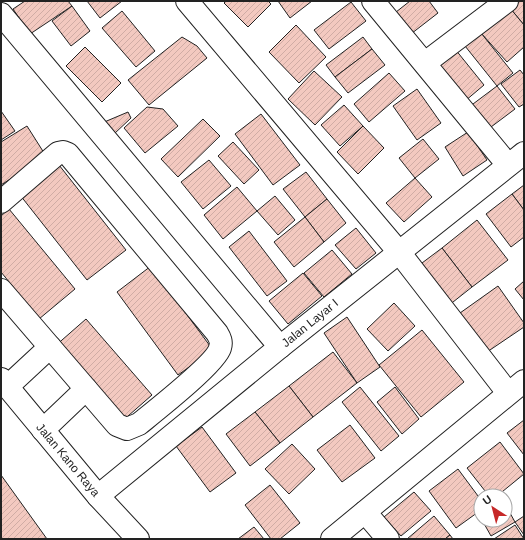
<svg xmlns="http://www.w3.org/2000/svg" width="525" height="540" viewBox="0 0 525 540" font-family="Helvetica,sans-serif">
<style>
.building{fill:url(#building-hatch);stroke:#222}
.lines{fill:none;stroke-linecap:round;stroke-linejoin:round}
.street-casing{stroke:#222;stroke-width:24}
.secondary-casing{stroke:#222;stroke-width:24}
.street{stroke:#fff;stroke-width:22}
.secondary{stroke:#fff;stroke-width:22}
.labels{text-anchor:middle;dominant-baseline:central;stroke-width:3;stroke-linejoin:round;paint-order:stroke}
.street-label{font-size:12px;fill:#222;stroke:#fff}
</style>
<defs>
<pattern id="building-hatch" width="6" height="6" patternUnits="userSpaceOnUse"><rect width="6" height="6" fill="#f3c9c0"/><path d="M-1 1l2-2M0 6l6-6M5 7l2-2" fill="none" stroke="#d0aca5"/></pattern>
</defs>
<rect width="100%" height="100%" fill="#fff"/>
<g class="building">
<polygon points="25,1 68,1 72,6 30,34 13,9"/>
<polygon points="87,1 122,1 100,18"/>
<polygon points="226,1 268,1 271,4 248,27 224,3"/>
<polygon points="278,1 312,1 290,18"/>
<polygon points="410,1 429,1 438,13 407,37 391,16"/>
<polygon points="519,1 524,1 524,25 510,8"/>
<polygon points="351,2 366,21 329,49 314,30"/>
<polygon points="72,6 90,31 71,46 52,21"/>
<polygon points="510,8 524,25 524,47 507,62 481,33"/>
<polygon points="122,11 155,51 136,67 102,28"/>
<polygon points="296,25 326,57 299,83 269,52"/>
<polygon points="481,33 513,73 497,86 465,46"/>
<polygon points="182,37 197,46 207,58 149,105 128,80"/>
<polygon points="363,37 372,49 335,77 326,65"/>
<polygon points="85,47 121,83 102,102 66,66"/>
<polygon points="372,49 385,65 348,93 335,77"/>
<polygon points="455,49 484,85 465,101 436,64"/>
<polygon points="520,70 524,75 524,104 519,107 501,84"/>
<polygon points="314,71 342,97 315,125 288,99"/>
<polygon points="389,73 405,91 369,122 354,104"/>
<polygon points="497,86 515,109 487,130 469,107"/>
<polygon points="417,89 441,123 417,140 393,106"/>
<polygon points="344,105 363,126 340,146 321,125"/>
<polygon points="147,107 163,109 178,126 145,153 124,128"/>
<polygon points="1,111 15,131 1,140"/>
<polygon points="128,112 131,118 114,134 102,123"/>
<polygon points="261,114 300,165 273,185 235,134"/>
<polygon points="203,119 220,136 178,177 161,159"/>
<polygon points="27,126 46,156 1,185 1,142"/>
<polygon points="363,126 384,148 358,174 337,152"/>
<polygon points="468,132 487,160 463,176 445,147"/>
<polygon points="423,139 439,159 415,178 399,158"/>
<polygon points="233,142 259,170 244,184 218,156"/>
<polygon points="209,160 231,186 203,209 181,182"/>
<polygon points="59,165 126,250 87,280 20,195"/>
<polygon points="306,172 327,199 305,217 283,189"/>
<polygon points="415,178 432,197 404,222 386,203"/>
<polygon points="524,185 524,210 512,194"/>
<polygon points="237,187 257,211 223,239 204,215"/>
<polygon points="512,194 524,210 524,237 511,247 486,214"/>
<polygon points="275,196 295,220 278,235 257,211"/>
<polygon points="327,199 346,223 324,242 305,217"/>
<polygon points="9,209 75,289 39,319 1,272 1,216"/>
<polygon points="305,217 324,242 294,267 274,242"/>
<polygon points="477,220 508,260 472,287 442,248"/>
<polygon points="356,228 376,253 356,269 335,245"/>
<polygon points="249,231 287,281 267,296 229,247"/>
<polygon points="442,248 472,287 448,306 418,266"/>
<polygon points="332,250 352,274 324,297 304,273"/>
<polygon points="151,266 213,350 178,375 117,292"/>
<polygon points="303,273 322,296 288,324 269,301"/>
<polygon points="524,281 524,300 515,289"/>
<polygon points="498,286 524,323 524,327 487,352 460,313"/>
<polygon points="394,303 415,326 388,351 367,329"/>
<polygon points="347,317 380,367 357,383 324,333"/>
<polygon points="86,319 152,395 120,423 54,347"/>
<polygon points="422,330 464,382 421,417 379,365"/>
<polygon points="333,352 357,383 313,417 289,386"/>
<polygon points="289,386 313,417 280,443 255,412"/>
<polygon points="360,387 399,436 381,451 342,402"/>
<polygon points="395,387 419,419 402,434 377,402"/>
<polygon points="255,412 280,443 250,466 226,434"/>
<polygon points="524,420 524,455 507,433"/>
<polygon points="350,425 375,458 342,482 317,450"/>
<polygon points="202,427 236,473 210,492 176,446"/>
<polygon points="500,442 524,474 497,496 489,496 467,468"/>
<polygon points="292,444 315,469 289,494 265,469"/>
<polygon points="458,469 481,500 481,510 456,528 429,491"/>
<polygon points="1,475 47,539 1,539"/>
<polygon points="270,485 300,523 280,539 271,539 245,505"/>
<polygon points="414,492 431,511 401,536 384,517"/>
<polygon points="505,504 515,522 491,536 482,520 505,520"/>
<polygon points="434,516 450,535 445,539 407,539"/>
<polygon points="524,516 524,535 515,522"/>
<polygon points="515,525 524,539 494,539"/>
<polygon points="254,527 264,539 238,539"/>
<polygon points="450,535 453,539 445,539"/>
</g>
<g class="lines">
<defs>
<g id="street">
<polyline points="187,1 399,252 508,393"/>
<polyline points="373,1 508,165"/>
<polyline points="1,14 280,347"/>
<polyline points="425,63 507,1"/>
<path d="M1,202L58,153L63,152L68,154L217,333C220,338 222,342 220,348C216,363 155,411 139,424L127,429L117,425L1,290"/>
<polyline points="7,387 50,347"/>
<polyline points="43,430 86,389"/>
<polyline points="98,496 280,347 524,153"/>
<polyline points="365,512 388,539"/>
<polyline points="332,539 524,381"/>
</g>
<polyline id="secondary" points="1,379 98,496 138,539"/>
</defs>
<use href="#street" class="street-casing"/>
<use href="#secondary" class="secondary-casing"/>
<use href="#street" class="street"/>
<use href="#secondary" class="secondary"/>
</g>
<g class="labels">
<g class="street-label">
<text transform="translate(310 323) rotate(-39)">Jalan Layar I</text>
<text transform="translate(68 460) rotate(50)">Jalan Kano Raya</text>
</g>
</g>
<rect width="525" height="540" fill="none" stroke="#222222" stroke-width="4"/>
<g transform="translate(493 508) rotate(324)"><circle r="19" fill="#ffffff" stroke="#a7a7a7"/>
<path d="M0-3L7 15L0 10L-7 15Z" fill="#c62828"/>
<text y="-6" font-size="11" font-weight="bold" text-anchor="middle" fill="#222222">U</text>
</g>
</svg>
